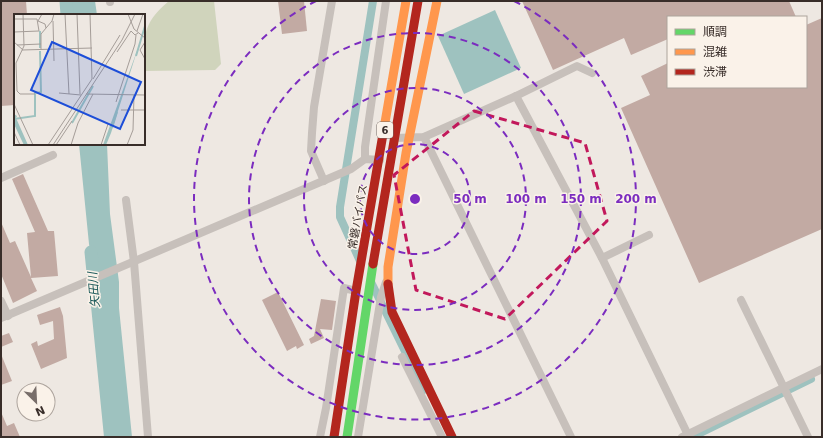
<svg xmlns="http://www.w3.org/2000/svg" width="823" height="438" viewBox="0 0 823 438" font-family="'DejaVu Sans','Noto Sans JP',sans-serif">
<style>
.green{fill:#d0d4bc}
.water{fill:#9ec2bf}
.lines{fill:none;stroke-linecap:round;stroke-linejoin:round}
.canal{stroke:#9ec2bf;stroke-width:8}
.river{stroke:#9ec2bf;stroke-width:13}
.building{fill:#c2aaa3}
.street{stroke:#c7c0bb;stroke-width:8}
.fast{stroke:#63d668;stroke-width:9}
.slow{stroke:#ff974d;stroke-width:9}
.jam{stroke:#b3261e;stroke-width:9}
.marked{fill:none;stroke:#c2185b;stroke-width:3;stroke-dasharray:8 5;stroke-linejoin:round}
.ring{fill:none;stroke:#7b2cbf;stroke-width:2;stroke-dasharray:7 5}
.labels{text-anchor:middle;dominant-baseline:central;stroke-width:3;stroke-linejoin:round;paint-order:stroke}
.shield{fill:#faf2e9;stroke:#726863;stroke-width:1}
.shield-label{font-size:10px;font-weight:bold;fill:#382d29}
.street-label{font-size:11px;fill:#382d29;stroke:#faf2e9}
.water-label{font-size:12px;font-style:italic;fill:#1d5a5b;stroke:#faf2e9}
.inset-river{fill:none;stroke:#9ec2bf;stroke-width:2}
.inset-road{fill:none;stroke:#a59d98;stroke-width:1}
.view{fill:#1d4ed8;fill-opacity:0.15;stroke:#1d4ed8;stroke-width:2}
.inset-edge{fill:none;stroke:#382d29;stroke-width:2}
.centre{fill:#7b2cbf;stroke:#faf2e9;stroke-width:2}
.ring-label{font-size:12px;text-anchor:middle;font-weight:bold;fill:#7b2cbf;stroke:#faf2e9;stroke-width:3;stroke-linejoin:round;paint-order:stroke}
</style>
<rect width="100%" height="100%" fill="#eee8e2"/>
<path class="green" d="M169,1H214L221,64L215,70L144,71C144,38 141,24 169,1Z"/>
<g class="water">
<polygon points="66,1 95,1 97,15 68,15"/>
<polygon points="495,10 521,68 464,94 438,36"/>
<polygon points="79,144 107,144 110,214 119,282 119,308 132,437 104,437 91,306 95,281 89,244"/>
</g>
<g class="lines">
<g class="canal">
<polyline points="360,261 340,217 340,207 373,1"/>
<polyline points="371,282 424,390"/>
<polyline points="692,437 811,379"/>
</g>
<g class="river">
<polyline points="66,1 67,15"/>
<polyline points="91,252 96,302"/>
</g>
</g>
<g class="building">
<polygon points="1,1 26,1 27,15 15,15 15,105 1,106"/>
<polygon points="278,1 304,1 307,31 282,34"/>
<polygon points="522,1 789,1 796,17 668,17 668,39 631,55 624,38 553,70"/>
<polygon points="822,18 822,229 699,283 621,108 650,95 641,76 668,63 668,87 806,87 806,25"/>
<polygon points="23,174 48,231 54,231 58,276 31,278 37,291 13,303 1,274 1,222 10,243 15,241 31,277 27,233 35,232 12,179"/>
<polygon points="278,292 304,345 297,349 296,346 287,351 262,300"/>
<polygon points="321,299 336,301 332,330 320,329 324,338 311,344 309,339 314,336"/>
<polygon points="60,307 63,316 67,358 41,369 31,344 37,341 38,346 54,339 53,321 40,325 37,315"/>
<polygon points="9,333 13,342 1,347 1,336"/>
<polygon points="1,354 12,381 1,385"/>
<polygon points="1,412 7,426 14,423 20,437 1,437"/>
</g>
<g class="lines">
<g class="street">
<polyline points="110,1 110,2"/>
<polyline points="516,96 602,258 689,437"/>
<polyline points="424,137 571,437"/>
<polyline points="395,138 424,137 516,96 577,66 592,73"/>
<polyline points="365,159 365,147 386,1"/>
<polyline points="1,178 53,155"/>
<polyline points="324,181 311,151 312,133 314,107 332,1"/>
<polyline points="126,200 134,262 148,437"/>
<polyline points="602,258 649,235"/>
<polyline points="741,300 808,437"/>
<polyline points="1,301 8,316"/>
<polyline points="1,318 351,169 365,159 380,160"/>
<polyline points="402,357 442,437"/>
<polyline points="320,437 326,408 344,288 356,291"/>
<polyline points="358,437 381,297 386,282"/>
<polyline points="682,437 822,369"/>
</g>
<polyline class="fast" points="347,437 373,264"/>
<g class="slow">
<polyline points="383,134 406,1"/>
<polyline points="388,284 388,267 406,153 437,1"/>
</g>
<g class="jam">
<polyline points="373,264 418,1"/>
<polyline points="388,284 392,312 452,437"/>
<polyline points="334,437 356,291 383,134"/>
</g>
</g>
<path class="marked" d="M474,111L585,143L607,221L505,319L416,290L394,175Z"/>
<g class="ring">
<circle cx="415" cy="199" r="55"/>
<circle cx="415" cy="199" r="111"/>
<circle cx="415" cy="199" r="166"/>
<path d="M514 1A221 221 0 1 1 316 1"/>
</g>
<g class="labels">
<rect class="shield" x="377" y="122" width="16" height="16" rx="3"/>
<g class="shield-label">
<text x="385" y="130">6</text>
</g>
<g class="street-label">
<text transform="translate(358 217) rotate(-80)">常磐バイパス</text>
</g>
<g class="water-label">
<text transform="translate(94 290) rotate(-95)">矢田川</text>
</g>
</g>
<g transform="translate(14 14)">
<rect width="131" height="131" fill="#eee8e2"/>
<path d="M124,34L97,119L92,131H89ZM0,100L3,102L2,104L14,131H10L7,125L0,110Z" fill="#9ec2bf"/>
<path class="inset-river" d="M26,34V17M122,42L131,12M0,105L21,102V79L27,78L26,37M58,109L79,72M98,114L103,98"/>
<path class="inset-road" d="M9,0L10,32L2,49L3,77L6,80H21M28,0L24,7L31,10L32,14M51,0L55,80M63,0L66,80M114,0L120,15L131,24M0,5H23L25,17L0,18M39,7L40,47M123,17L129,0M0,28L9,36M3,31L27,30M8,36L78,34M27,36V20L38,7L40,0M103,38L117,17L121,21L124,19M131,45L126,36L131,28M79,65L106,21M45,79L67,81M72,80L131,81M102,88L121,30L122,21M0,90L19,131M107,96H131M0,118L6,131M34,131L78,65L76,0M39,131L108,26L121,0M42,131L58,107M57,131L64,109L79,80M87,131L94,110M113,131L119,116L120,81"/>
<path class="view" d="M38,28L127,68L106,115L17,76Z"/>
<rect width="131" height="131" class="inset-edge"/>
</g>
<circle cx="415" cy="199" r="6" class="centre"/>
<g class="ring-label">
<text x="470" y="203">50 m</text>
<text x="526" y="203">100 m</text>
<text x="581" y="203">150 m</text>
<text x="636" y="203">200 m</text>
</g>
<rect width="823" height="438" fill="none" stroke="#382d29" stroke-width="4"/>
<rect x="667" y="16" width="140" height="72" fill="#faf2e9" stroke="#aca39c"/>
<rect x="675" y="29" width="20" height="6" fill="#63d668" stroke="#aca39c"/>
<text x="703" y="36" font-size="12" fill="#382d29">順調</text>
<rect x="675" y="49" width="20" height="6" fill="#ff974d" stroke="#aca39c"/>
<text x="703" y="56" font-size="12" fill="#382d29">混雑</text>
<rect x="675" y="69" width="20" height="6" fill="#b3261e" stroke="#aca39c"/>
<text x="703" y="76" font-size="12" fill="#382d29">渋滞</text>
<g transform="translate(36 402) rotate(156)"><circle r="19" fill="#faf2e9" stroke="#aca39c"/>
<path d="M0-3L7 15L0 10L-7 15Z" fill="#786e6a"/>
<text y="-6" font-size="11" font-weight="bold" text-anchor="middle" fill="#382d29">N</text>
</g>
</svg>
